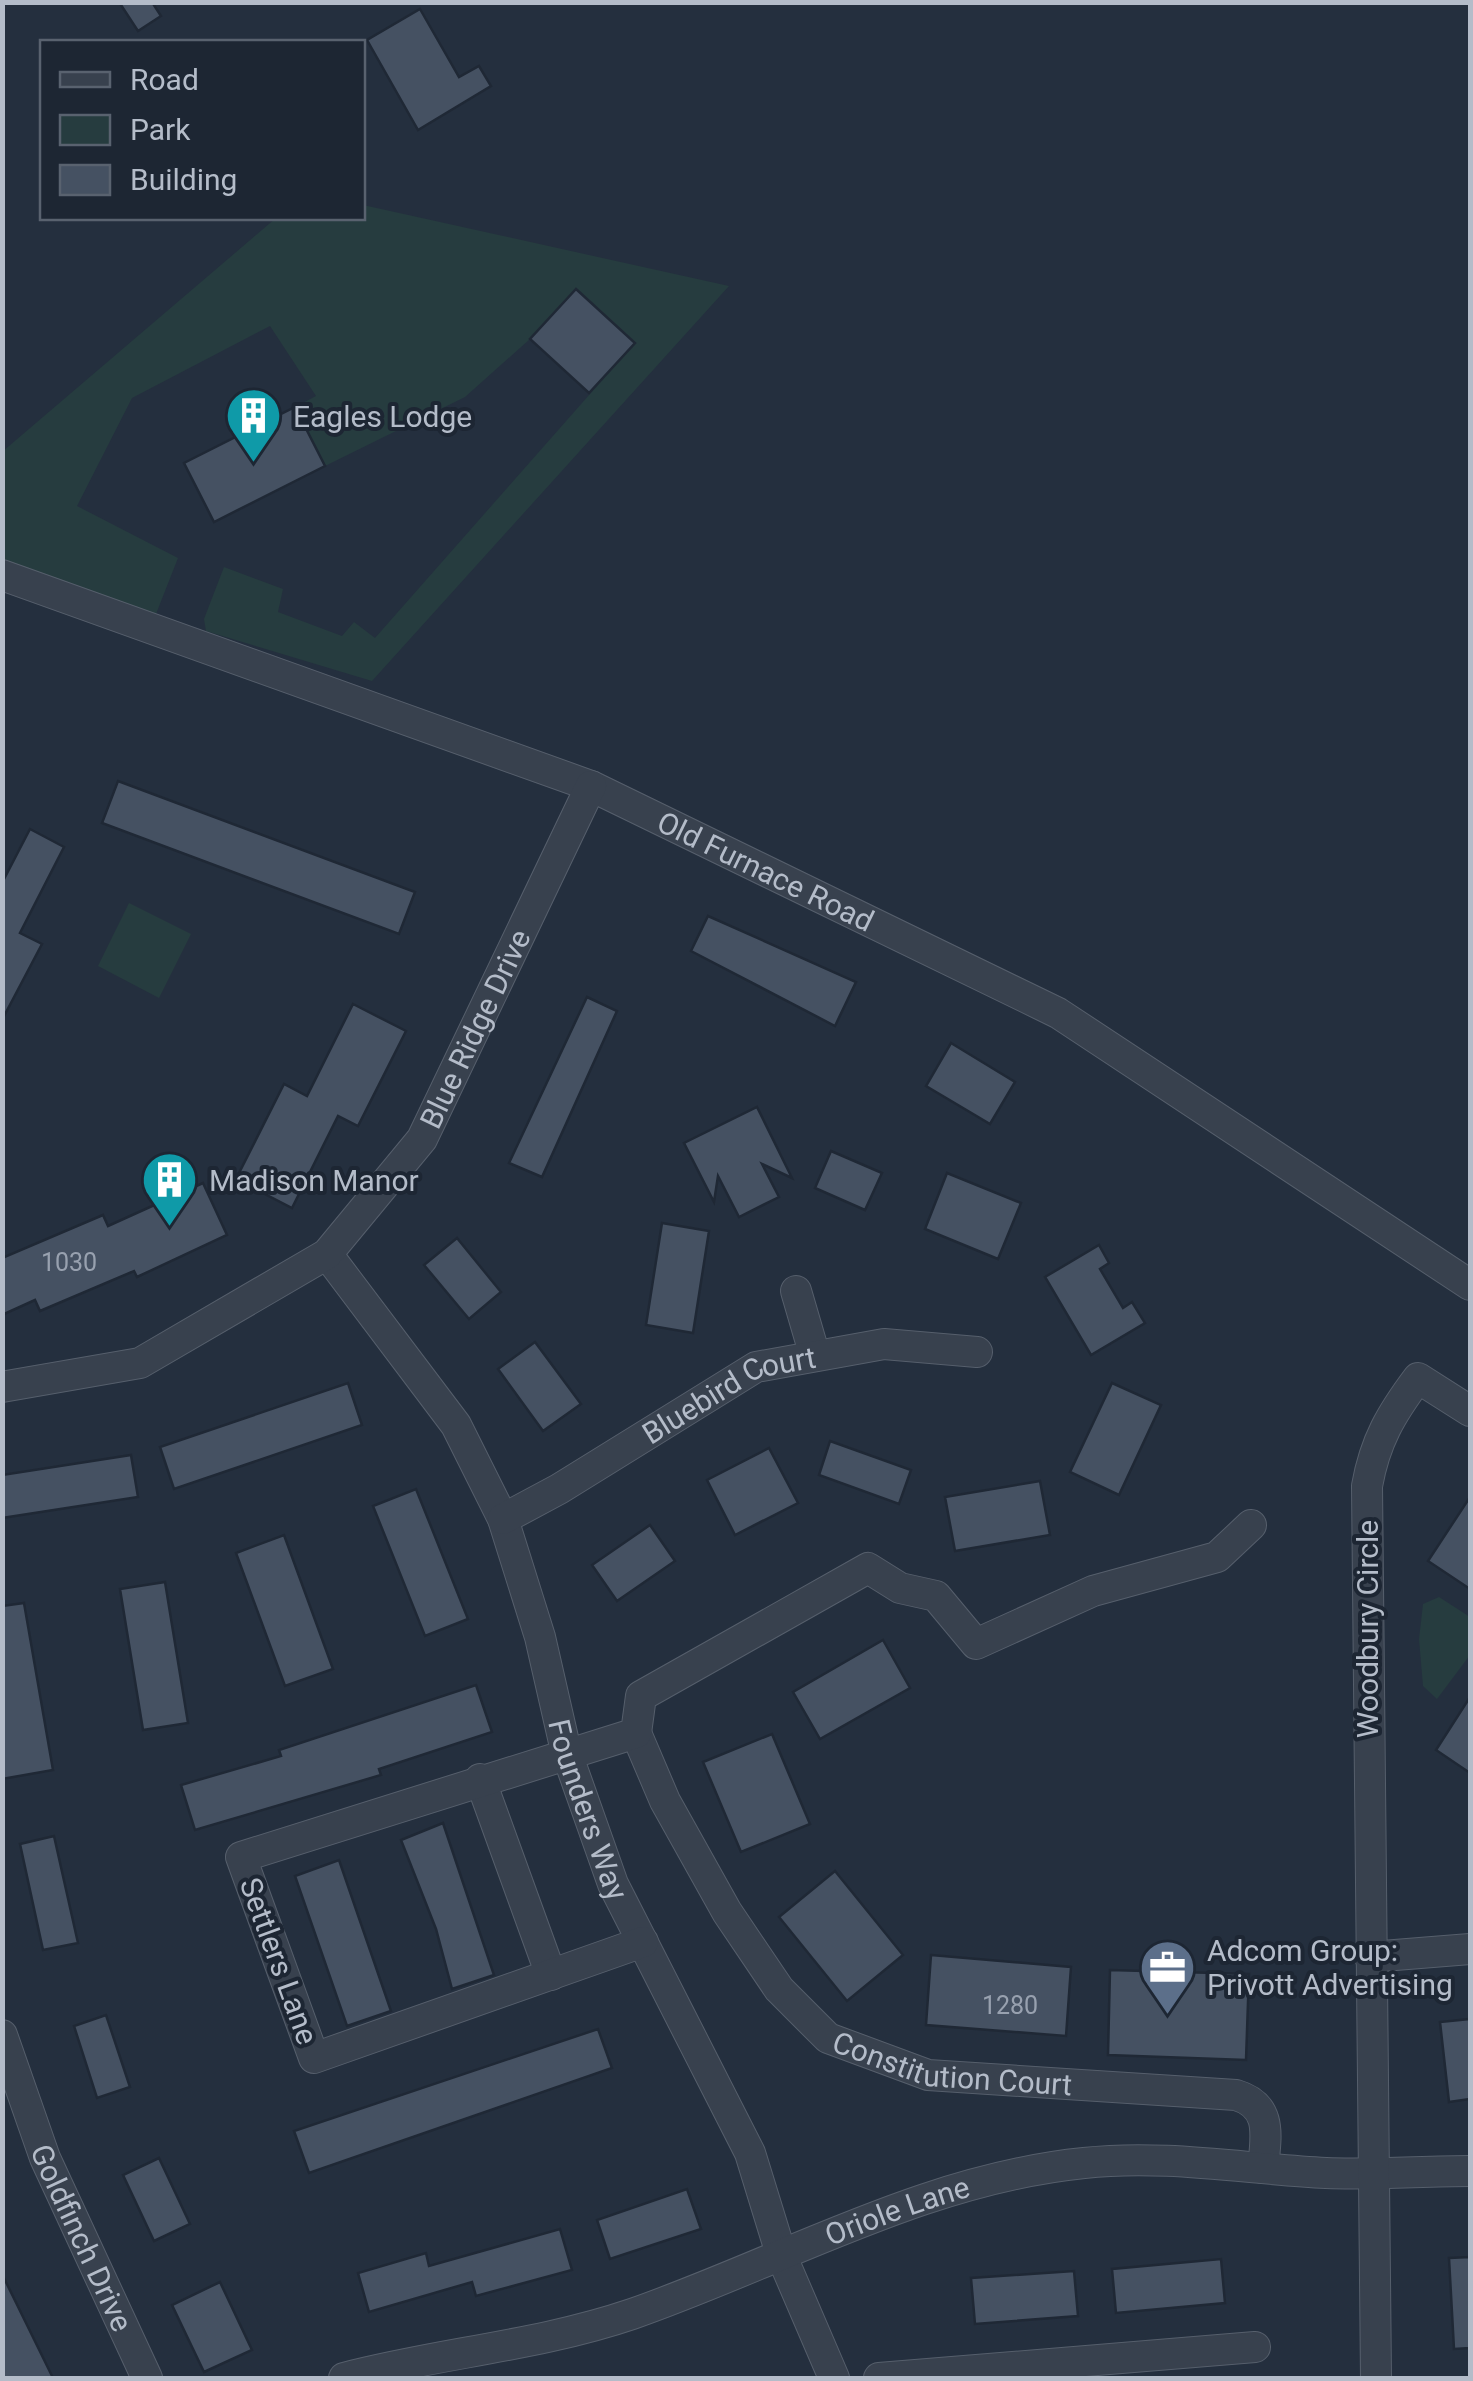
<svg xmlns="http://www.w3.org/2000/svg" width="1473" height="2381" viewBox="0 0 1473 2381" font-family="Roboto,sans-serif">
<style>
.green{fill:#263c3f}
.building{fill:#455162;stroke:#1f2835;stroke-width:2.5}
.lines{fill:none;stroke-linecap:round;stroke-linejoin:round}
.minor-casing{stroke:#565f6c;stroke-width:32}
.minor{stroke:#38414e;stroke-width:30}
.labels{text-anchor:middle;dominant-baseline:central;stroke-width:8;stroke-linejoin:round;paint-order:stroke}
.number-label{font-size:25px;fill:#98a1af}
.poi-label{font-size:30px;fill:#b4bcc9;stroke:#1d2633;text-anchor:start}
.street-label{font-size:30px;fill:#b4bcc9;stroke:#1d2633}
</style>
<rect width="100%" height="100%" fill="#242f3e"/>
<g class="green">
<polygon points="363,205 729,286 372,681 206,631 204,619 224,567 283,589 278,612 342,636 354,622 375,638 634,344 530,339 465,397 325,466 295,407 316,396 270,326 132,398 77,506 178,558 156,614 3,566 2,452 276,218 362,218"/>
<polygon points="129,903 191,934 159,998 98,966"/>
<polygon points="1439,1597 1470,1617 1470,1655 1437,1699 1423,1686 1419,1639 1423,1604"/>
</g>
<g class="building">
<polygon points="119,2 152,2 161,16 138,31"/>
<polygon points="420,9 459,77 479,66 491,86 418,130 367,40"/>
<polygon points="576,289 635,343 589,393 530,339"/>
<polygon points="295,407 325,466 214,522 184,463"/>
<polygon points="118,781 415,892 399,934 102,823"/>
<polygon points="30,829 64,847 20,933 42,944 2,1020 2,883"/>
<polygon points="708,916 856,982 835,1026 691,951"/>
<polygon points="587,997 617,1011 542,1177 509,1163"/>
<polygon points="353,1004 406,1031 358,1126 338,1116 292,1208 236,1179 284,1084 307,1096"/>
<polygon points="951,1043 1015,1082 990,1124 926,1086"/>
<polygon points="757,1107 792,1178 762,1164 779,1197 739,1217 718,1176 714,1202 684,1143"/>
<polygon points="831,1151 882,1173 865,1210 815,1188"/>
<polygon points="947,1173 1021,1203 998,1259 925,1229"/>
<polygon points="203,1183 227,1235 137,1277 134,1271 40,1311 35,1300 2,1315 2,1258 103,1215 108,1226"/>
<polygon points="662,1223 709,1231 693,1333 646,1325"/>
<polygon points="457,1238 501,1292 469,1319 424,1265"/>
<polygon points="1099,1245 1109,1263 1100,1269 1123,1308 1132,1302 1145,1323 1091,1355 1045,1277"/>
<polygon points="535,1342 581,1404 543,1431 498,1369"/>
<polygon points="348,1383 362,1425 174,1489 160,1447"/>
<polygon points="1112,1383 1161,1405 1119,1495 1070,1472"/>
<polygon points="830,1441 911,1470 899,1504 819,1475"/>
<polygon points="769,1448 798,1503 735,1535 707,1480"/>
<polygon points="131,1455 138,1497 2,1518 2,1475"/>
<polygon points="1040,1481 1050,1535 955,1551 945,1497"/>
<polygon points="416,1489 468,1619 425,1636 373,1506"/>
<polygon points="1470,1497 1470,1589 1428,1561"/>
<polygon points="650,1525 675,1561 617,1601 592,1565"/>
<polygon points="284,1535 333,1669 285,1686 236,1553"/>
<polygon points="165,1582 188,1723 143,1730 120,1589"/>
<polygon points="24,1603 53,1770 2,1779 2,1606"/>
<polygon points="883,1640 910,1688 820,1739 793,1692"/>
<polygon points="476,1685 492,1732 379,1769 381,1775 195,1830 181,1785 281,1756 279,1750"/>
<polygon points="1470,1697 1470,1773 1436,1750"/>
<polygon points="772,1734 810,1824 741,1852 703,1762"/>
<polygon points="443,1823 494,1975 452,1989 436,1929 401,1840"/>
<polygon points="54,1836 78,1943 43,1950 20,1844"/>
<polygon points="339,1860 391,2011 347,2026 295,1876"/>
<polygon points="835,1871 903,1955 847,2001 779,1917"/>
<polygon points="931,1955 1071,1967 1066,2036 926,2025"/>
<polygon points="1110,1970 1249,1974 1246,2060 1108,2055"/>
<polygon points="106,2015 130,2087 97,2098 74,2026"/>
<polygon points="1470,2019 1470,2099 1449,2102 1440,2022"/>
<polygon points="598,2029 612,2068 309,2173 294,2131"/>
<polygon points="159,2158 190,2224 154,2241 123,2175"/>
<polygon points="687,2189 701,2229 610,2259 597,2220"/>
<polygon points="560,2229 572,2270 476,2296 472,2282 369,2312 358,2273 426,2253 429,2266"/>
<polygon points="1470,2257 1470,2348 1454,2349 1449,2258"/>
<polygon points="1221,2259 1225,2303 1116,2313 1112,2269"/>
<polygon points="1074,2271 1078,2316 975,2324 971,2278"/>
<polygon points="2,2274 53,2378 2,2378"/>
<polygon points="220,2282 252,2350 204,2372 172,2305"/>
</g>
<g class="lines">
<defs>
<g id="minor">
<path id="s1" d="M2,575L591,786L1058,1013L1470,1285"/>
<path id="s2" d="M327,1254L456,1425L503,1519L540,1637L566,1751L613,1884L750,2153L782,2257L834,2378"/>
<polyline points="796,1291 815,1356"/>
<path id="s3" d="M2,1387L140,1363L327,1254L422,1139L591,786"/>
<path id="s4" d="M503,1519L559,1489L756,1367L884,1344L977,1352"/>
<path id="s5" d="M636,1733L665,1801L727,1912L779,1989L828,2038L928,2075L1236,2095C1273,2106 1266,2136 1263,2168"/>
<polyline points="480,1779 551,1975"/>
<polyline points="643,1942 314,2058 241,1857 636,1733 641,1696 868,1568 900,1588 936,1596 976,1644 1093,1591 1217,1557 1251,1525"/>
<polyline points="1370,1957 1470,1949"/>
<path id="s6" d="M2,2035L45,2158L147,2378"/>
<path id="s7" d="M344,2378C439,2353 538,2346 632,2314C781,2262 924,2179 1084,2163C1164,2154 1246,2169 1326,2173C1374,2175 1423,2171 1470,2171"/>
<polyline points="879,2378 1255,2347"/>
<path d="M1376,2378L1367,1486C1375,1441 1391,1414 1418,1378L1470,1411"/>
</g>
</defs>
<use href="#minor" class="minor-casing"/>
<use href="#minor" class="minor"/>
</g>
<defs>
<symbol id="building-pin" viewBox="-11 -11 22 30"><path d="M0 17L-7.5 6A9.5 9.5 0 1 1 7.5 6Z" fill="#0f9aa8" stroke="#1d2633"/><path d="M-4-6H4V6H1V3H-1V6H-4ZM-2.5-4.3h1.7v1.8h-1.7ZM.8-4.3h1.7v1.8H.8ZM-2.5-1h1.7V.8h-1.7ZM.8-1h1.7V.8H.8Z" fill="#fff"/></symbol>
<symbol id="office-pin" viewBox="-11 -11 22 30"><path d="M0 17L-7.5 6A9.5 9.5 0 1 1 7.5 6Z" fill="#5c6f8a" stroke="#1d2633"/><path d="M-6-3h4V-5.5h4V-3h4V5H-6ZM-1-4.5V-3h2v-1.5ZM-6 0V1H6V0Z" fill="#fff"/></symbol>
</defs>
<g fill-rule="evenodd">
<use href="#building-pin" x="222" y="384" width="63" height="86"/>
<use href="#building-pin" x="138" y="1148" width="63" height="86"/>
<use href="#office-pin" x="1136" y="1936" width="63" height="86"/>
</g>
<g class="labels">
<g class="number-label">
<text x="69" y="1262">1030</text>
<text x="1010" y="2005">1280</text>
</g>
<g class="poi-label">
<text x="293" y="416">Eagles Lodge</text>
<text x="209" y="1180">Madison Manor</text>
<text x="1207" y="1950">Adcom Group:<tspan x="1207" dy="34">Privott Advertising</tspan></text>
</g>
<g class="street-label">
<text stroke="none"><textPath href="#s1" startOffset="820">Old Furnace Road</textPath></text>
<text stroke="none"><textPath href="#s3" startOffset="628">Blue Ridge Drive</textPath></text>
<text stroke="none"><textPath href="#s4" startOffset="260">Bluebird Court</textPath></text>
<text transform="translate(1367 1629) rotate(-90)">Woodbury Circle</text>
<text stroke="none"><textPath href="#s2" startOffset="622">Founders Way</textPath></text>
<text transform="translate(279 1961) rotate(70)">Settlers Lane</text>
<text stroke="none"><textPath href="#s5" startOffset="492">Constitution Court</textPath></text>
<text stroke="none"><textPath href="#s7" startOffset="580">Oriole Lane</textPath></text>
<text stroke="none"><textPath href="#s6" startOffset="218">Goldfinch Drive</textPath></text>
</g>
</g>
<rect width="1473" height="2381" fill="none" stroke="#b4bcc9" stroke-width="10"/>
<rect x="40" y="40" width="325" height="180" fill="#1d2633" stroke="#59626f" stroke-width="2.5"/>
<rect x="60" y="72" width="50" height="15" fill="#38414e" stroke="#59626f" stroke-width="2.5"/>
<text x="130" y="90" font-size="30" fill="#b4bcc9">Road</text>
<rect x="60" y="115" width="50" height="30" fill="#263c3f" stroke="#59626f" stroke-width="2.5"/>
<text x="130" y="140" font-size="30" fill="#b4bcc9">Park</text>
<rect x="60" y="165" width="50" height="30" fill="#455162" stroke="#59626f" stroke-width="2.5"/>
<text x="130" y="190" font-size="30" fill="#b4bcc9">Building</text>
</svg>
